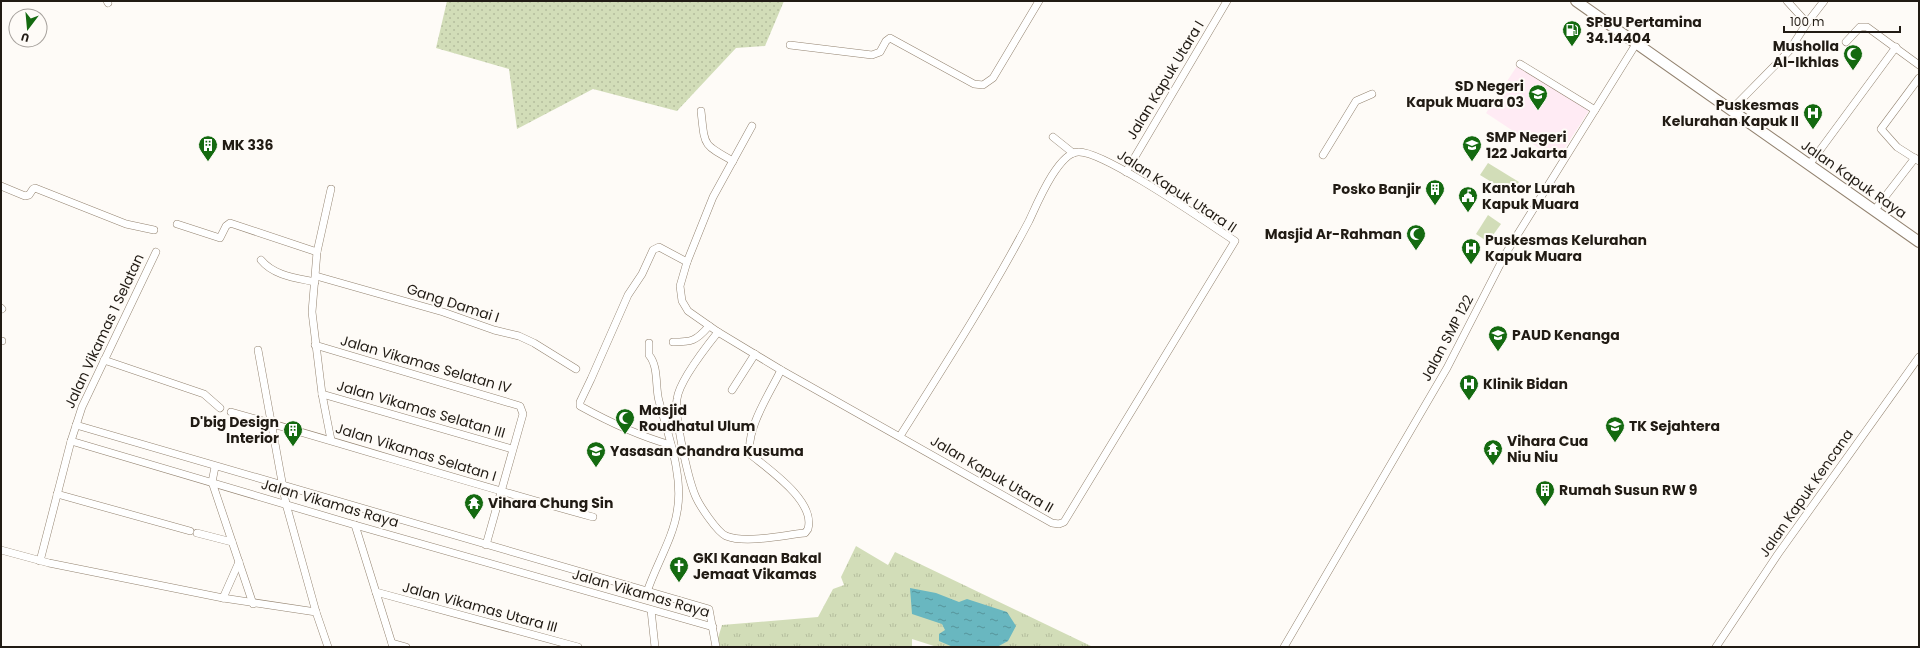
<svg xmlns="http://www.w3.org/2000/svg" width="1920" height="648" viewBox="0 0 1920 648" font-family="Poppins,sans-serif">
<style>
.education{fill:#ffebf4}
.grass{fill:url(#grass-dots)}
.park{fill:url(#park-tufts)}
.pitch{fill:#d2ddb8}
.water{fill:url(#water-ripples)}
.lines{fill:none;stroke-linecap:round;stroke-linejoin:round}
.minor-casing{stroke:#938370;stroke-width:8}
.secondary-casing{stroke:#938370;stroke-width:12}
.minor{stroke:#fff;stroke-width:7}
.secondary{stroke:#fff;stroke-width:10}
.labels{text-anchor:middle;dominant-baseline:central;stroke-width:4;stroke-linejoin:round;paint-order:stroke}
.poi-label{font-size:14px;font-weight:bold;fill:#211b14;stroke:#fefbf7;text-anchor:start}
.street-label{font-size:14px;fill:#211b14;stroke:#fefbf7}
</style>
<defs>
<pattern id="grass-dots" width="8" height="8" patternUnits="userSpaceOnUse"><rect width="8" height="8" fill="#d2ddb8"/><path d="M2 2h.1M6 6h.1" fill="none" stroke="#b4bd9d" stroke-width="1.8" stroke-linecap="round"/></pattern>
<pattern id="park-tufts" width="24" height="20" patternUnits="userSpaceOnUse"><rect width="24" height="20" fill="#d2ddb8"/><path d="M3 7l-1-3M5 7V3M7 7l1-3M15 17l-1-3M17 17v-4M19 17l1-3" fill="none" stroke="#b4bd9d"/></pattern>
<pattern id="water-ripples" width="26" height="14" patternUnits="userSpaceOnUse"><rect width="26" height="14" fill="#69b7c0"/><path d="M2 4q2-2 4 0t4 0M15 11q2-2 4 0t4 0" fill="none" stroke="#56949b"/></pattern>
</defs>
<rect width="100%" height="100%" fill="#fefbf7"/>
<polygon class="education" points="1519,63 1590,109 1557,160 1486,113"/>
<polygon class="grass" points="447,1 784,1 765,46 736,48 677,111 593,89 517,129 509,69 436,48"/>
<polygon class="park" points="856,546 888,565 895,552 1093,647 937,647 912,639 912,647 720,647 718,638 722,625 818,617 833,589 844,585 841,577"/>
<g class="pitch">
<polygon points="1488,163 1519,182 1511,194 1480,175"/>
<polygon points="1488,215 1501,224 1488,242 1476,234"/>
</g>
<polygon class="water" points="910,588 936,593 959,602 967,599 1007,612 1016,626 1008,641 997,647 953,647 939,641 939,634 945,630 942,624 912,614"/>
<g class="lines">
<defs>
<g id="minor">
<polyline points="107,1 108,3"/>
<polyline points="1787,1 1807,23"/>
<polyline points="1846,42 1860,27 1867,27 1919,65"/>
<polyline points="790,45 872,55 880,52 886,41 890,38 974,84 983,85 993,78 1039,1"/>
<polyline points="1520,64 1595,110"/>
<polyline points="1919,78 1881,129 1897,147 1919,161"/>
<polyline points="1731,110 1789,51 1807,23 1824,1"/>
<path d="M701,111C705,146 702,144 733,161"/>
<path d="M752,126L713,197L687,262L680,286L682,301L688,311L718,332L781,370L1052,523L1059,524L1064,522L1235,241C1209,224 1103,150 1078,152C1058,153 1037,204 1029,221C990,295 945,365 900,436"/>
<polyline points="1053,137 1073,153"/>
<polyline points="1323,155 1356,101 1372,94"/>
<polyline points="1809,165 1896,47"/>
<polyline points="1126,172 1227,1"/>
<polyline points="1,186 25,196 29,195 33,189 35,188 126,224 154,230"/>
<polyline points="331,189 317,252 312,312 322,394 331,440"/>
<polyline points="1874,211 1915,158"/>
<polyline points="177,224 220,238 226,226 230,223 317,252"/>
<path d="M261,260C274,276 297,278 315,282"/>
<polyline points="316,276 443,312 494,330 519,336 534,343 576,369"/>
<polyline points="1,308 2,309"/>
<path d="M718,332C706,347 679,381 677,399C674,416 688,478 695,495C699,505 717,532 726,536C746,544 783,535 805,533L808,529C816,501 768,469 750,454C746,428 770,393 781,370"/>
<polyline points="1,341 2,341"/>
<path d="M673,342C692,342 696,341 709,326"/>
<polyline points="315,345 520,406 523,414 486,545"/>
<polyline points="258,350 286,504 316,612 328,647"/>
<polyline points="104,360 204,394 220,408"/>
<polyline points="732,390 755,354"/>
<polyline points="322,394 512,449"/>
<path d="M231,412C352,446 472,484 593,517"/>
<polyline points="76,425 709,609 716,647"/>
<polyline points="71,441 355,525 713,627"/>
<path d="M671,445C639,436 609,422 580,406V402L591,379L628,295L642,274L653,250L659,247L687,262"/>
<polyline points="215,467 212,482 253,604"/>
<polyline points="57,494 190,531"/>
<polyline points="355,525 393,647"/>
<polyline points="197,533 232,542"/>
<polyline points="1,550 49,563 223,598 316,612"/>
<polyline points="40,561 71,441 82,407 156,252"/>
<polyline points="376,592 578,647"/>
<path d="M647,592C655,567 673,538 677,512C684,477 668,435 659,401C655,387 659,367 649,355V343"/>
<polyline points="223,598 239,562"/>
<polyline points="651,610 655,647"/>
<polyline points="392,643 406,647"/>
<polyline points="1284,647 1447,368 1506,253 1636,44"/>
<polyline points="1716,647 1778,554 1919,357"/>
</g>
<polyline id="secondary" points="1576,1 1919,242"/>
</defs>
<use href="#minor" class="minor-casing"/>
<use href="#secondary" class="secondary-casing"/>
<use href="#minor" class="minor"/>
<use href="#secondary" class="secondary"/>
</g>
<defs>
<symbol id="fuel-pin" viewBox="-11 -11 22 30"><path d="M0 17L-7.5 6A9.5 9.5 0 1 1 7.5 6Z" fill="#146a10" stroke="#fefbf7"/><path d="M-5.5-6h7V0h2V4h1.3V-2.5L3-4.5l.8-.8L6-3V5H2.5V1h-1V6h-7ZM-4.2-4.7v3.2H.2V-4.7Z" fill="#fff"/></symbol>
<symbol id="mosque-pin" viewBox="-11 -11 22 30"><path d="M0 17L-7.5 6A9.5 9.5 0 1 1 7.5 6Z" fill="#146a10" stroke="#fefbf7"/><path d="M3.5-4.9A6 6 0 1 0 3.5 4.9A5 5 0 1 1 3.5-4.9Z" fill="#fff"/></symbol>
<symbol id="school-pin" viewBox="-11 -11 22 30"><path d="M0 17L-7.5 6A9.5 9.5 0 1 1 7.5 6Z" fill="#146a10" stroke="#fefbf7"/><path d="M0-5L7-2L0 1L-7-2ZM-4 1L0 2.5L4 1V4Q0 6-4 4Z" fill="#fff"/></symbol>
<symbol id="hospital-pin" viewBox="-11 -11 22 30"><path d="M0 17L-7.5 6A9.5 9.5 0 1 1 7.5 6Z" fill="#146a10" stroke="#fefbf7"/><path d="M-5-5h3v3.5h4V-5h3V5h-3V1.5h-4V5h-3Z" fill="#fff"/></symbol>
<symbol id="building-pin" viewBox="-11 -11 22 30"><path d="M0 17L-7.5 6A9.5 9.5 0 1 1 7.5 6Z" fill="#146a10" stroke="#fefbf7"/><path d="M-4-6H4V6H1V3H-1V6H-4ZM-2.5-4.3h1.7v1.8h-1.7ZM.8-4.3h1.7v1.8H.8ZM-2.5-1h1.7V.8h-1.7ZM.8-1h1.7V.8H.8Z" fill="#fff"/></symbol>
<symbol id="civic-pin" viewBox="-11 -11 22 30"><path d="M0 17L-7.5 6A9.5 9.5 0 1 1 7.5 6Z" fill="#146a10" stroke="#fefbf7"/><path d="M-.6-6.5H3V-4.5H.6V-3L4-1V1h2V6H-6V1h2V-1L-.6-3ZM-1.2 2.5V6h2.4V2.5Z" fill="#fff"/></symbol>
<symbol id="temple-pin" viewBox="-11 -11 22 30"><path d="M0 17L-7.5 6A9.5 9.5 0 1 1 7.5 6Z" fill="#146a10" stroke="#fefbf7"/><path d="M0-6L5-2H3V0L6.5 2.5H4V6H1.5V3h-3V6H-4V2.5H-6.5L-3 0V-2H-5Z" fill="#fff"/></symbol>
<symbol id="church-pin" viewBox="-11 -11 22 30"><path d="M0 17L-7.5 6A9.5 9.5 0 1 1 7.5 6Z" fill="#146a10" stroke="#fefbf7"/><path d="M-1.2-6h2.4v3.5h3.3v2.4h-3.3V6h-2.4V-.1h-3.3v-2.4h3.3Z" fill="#fff"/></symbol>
</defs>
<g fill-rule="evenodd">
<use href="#fuel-pin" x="1561" y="19" width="22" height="30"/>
<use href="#mosque-pin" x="1842" y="43" width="22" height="30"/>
<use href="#school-pin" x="1527" y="83" width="22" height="30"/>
<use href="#hospital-pin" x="1802" y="102" width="22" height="30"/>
<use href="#building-pin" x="197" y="134" width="22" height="30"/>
<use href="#school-pin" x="1461" y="134" width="22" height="30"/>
<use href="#building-pin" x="1424" y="178" width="22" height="30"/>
<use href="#civic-pin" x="1457" y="185" width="22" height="30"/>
<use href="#mosque-pin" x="1405" y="223" width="22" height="30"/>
<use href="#hospital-pin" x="1460" y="237" width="22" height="30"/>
<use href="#school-pin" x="1487" y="324" width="22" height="30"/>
<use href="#hospital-pin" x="1458" y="373" width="22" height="30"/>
<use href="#mosque-pin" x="614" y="407" width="22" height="30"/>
<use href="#school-pin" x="1604" y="415" width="22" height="30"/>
<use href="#building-pin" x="282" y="419" width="22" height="30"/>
<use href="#temple-pin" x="1482" y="438" width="22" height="30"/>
<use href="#school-pin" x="585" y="440" width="22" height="30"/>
<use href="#building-pin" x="1534" y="479" width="22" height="30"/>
<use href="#temple-pin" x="463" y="492" width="22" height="30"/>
<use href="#church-pin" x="668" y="555" width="22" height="30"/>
</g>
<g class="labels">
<g class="poi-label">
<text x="1586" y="22">SPBU Pertamina<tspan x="1586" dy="16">34.14404</tspan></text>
<text x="1839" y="46" text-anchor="end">Musholla<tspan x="1839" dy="16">Al-Ikhlas</tspan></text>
<text x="1524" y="86" text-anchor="end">SD Negeri<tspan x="1524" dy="16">Kapuk Muara 03</tspan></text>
<text x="1799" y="105" text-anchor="end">Puskesmas<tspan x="1799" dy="16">Kelurahan Kapuk II</tspan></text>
<text x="1486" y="137">SMP Negeri<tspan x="1486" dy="16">122 Jakarta</tspan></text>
<text x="222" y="145">MK 336</text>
<text x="1482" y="188">Kantor Lurah<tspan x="1482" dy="16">Kapuk Muara</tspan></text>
<text x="1421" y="189" text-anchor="end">Posko Banjir</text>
<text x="1402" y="234" text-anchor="end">Masjid Ar-Rahman</text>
<text x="1485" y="240">Puskesmas Kelurahan<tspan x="1485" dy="16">Kapuk Muara</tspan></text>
<text x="1512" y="335">PAUD Kenanga</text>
<text x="1483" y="384">Klinik Bidan</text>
<text x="639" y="410">Masjid<tspan x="639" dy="16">Roudhatul Ulum</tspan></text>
<text x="279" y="422" text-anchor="end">D'big Design<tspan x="279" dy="16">Interior</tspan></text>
<text x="1629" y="426">TK Sejahtera</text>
<text x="1507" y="441">Vihara Cua<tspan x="1507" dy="16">Niu Niu</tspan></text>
<text x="610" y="451">Yasasan Chandra Kusuma</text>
<text x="1559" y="490">Rumah Susun RW 9</text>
<text x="488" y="503">Vihara Chung Sin</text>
<text x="693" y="558">GKI Kanaan Bakal<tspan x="693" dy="16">Jemaat Vikamas</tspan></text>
</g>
<g class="street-label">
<text transform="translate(1165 80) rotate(-59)">Jalan Kapuk Utara I</text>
<text transform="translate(1854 179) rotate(35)">Jalan Kapuk Raya</text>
<text transform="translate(1177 191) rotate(33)">Jalan Kapuk Utara II</text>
<text transform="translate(453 303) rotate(18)">Gang Damai I</text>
<text transform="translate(104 331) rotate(-65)">Jalan Vikamas 1 Selatan</text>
<text transform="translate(1447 338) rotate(-62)">Jalan SMP 122</text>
<text transform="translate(426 364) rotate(16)">Jalan Vikamas Selatan IV</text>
<text transform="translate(421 409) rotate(16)">Jalan Vikamas Selatan III</text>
<text transform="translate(416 452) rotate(17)">Jalan Vikamas Selatan I</text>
<text transform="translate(992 474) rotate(30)">Jalan Kapuk Utara II</text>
<text transform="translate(1806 493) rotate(-55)">Jalan Kapuk Kencana</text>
<text transform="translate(330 503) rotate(16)">Jalan Vikamas Raya</text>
<text transform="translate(641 593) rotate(16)">Jalan Vikamas Raya</text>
<text transform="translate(480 607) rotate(15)">Jalan Vikamas Utara III</text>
</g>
</g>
<rect width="1920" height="648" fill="none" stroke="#211b14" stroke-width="4"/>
<g transform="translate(28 28) rotate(196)"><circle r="19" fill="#fefbf7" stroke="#a6a19c"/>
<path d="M0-3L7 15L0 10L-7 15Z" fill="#146a10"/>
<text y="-6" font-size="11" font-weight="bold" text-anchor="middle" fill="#211b14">U</text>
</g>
<path d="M1784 26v6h116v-6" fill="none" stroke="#211b14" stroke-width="2"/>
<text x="1790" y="26" font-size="12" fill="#211b14" stroke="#fefbf7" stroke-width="3" paint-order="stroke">100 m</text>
</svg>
